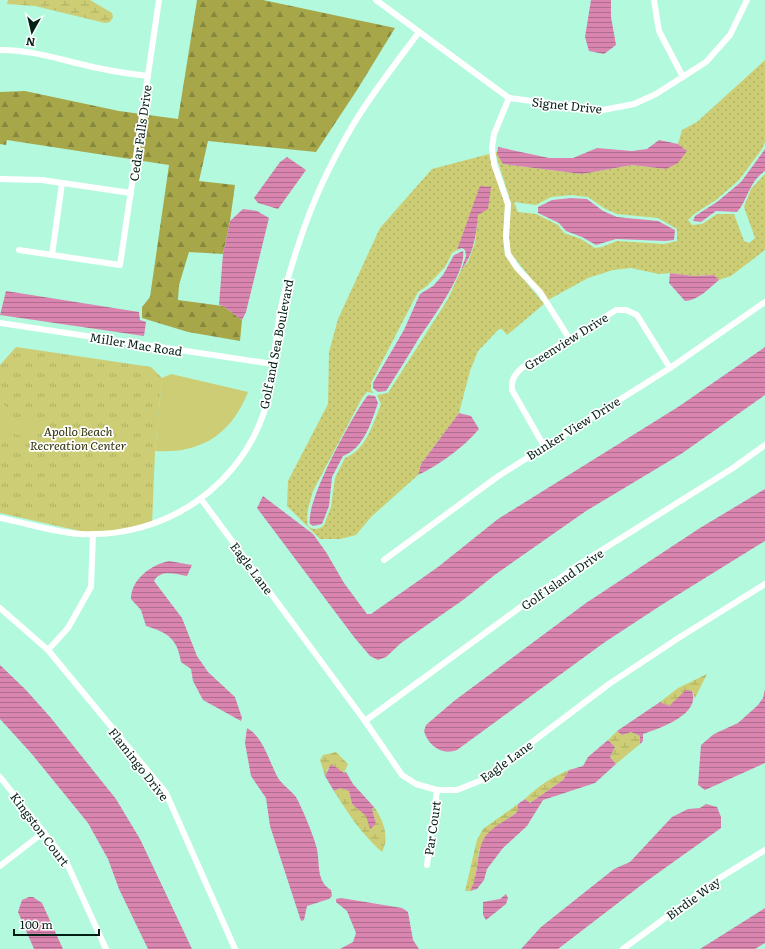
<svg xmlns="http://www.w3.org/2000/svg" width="765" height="949" viewBox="0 0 765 949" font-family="Literata,serif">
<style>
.grass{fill:url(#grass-dots);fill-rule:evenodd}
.forest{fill:url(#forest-firs)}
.wetland{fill:url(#wetland-marsh)}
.park{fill:url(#park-tufts)}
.pitch{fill:#cccd74}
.water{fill:url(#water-rules)}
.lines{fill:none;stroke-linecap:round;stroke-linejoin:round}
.minor{stroke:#fff;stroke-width:6}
.labels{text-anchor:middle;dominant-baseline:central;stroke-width:3.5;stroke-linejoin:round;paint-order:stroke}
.street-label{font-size:12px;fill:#032017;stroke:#fff}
.park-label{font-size:12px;font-style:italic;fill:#34340b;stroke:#fff}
</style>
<defs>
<pattern id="grass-dots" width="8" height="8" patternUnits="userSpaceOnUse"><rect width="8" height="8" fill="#cccd74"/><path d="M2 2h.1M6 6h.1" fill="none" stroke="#aeb064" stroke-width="1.8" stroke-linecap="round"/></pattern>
<pattern id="forest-firs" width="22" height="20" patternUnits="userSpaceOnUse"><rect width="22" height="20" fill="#a7a74a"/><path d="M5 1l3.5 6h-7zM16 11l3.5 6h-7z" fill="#86883d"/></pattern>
<pattern id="wetland-marsh" width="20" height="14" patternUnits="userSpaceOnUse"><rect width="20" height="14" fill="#cccd74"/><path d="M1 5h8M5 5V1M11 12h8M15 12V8" fill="none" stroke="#aeb064"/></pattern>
<pattern id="park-tufts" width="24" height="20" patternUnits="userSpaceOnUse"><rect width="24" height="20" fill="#cccd74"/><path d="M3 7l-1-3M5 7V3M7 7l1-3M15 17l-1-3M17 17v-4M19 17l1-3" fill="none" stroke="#aeb064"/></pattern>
<pattern id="water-rules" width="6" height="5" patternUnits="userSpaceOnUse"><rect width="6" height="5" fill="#da85b0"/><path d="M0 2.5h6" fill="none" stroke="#af6c8e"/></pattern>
</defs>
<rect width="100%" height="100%" fill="#b3f9de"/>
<g class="grass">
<path d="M765,60V142L762,149L739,180L716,200L694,214L688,220L692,225L702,224L717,214H734L744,241L749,243L755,238L744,207L751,189L765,174V250L731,276L719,280L714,275L694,276L670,273L659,274L631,268L613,270L588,278L548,300L510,252L509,237L511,203L495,152H497L503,164L582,174L632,165L666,169L687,151L678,144L682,130L697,122ZM571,195L588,197L604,208L617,214L658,218L677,229V241L664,244L617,241L602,247L595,248L581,239L564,233L558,225L536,214L518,212L514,202L536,205L551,197Z"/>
<path d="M489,154L505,205L503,237L505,256L544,304L507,335L502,329H499L478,351L470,371L459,413L421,464L418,475L371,517L356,535L340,539H320L287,506L288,481L328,404L329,352L338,319L380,228L432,169ZM491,195L478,215L475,243L468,262L461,270L448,299L388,393L377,395L381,404C373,424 366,450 345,458L335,478L331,507L324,525C319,530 313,530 308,526C305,513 310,503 313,491L362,398L367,392L374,393L371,390V383L418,292L427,286L445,267L452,253L457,250L465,231Z"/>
</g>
<polygon class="forest" points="197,0 263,0 395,28 357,90 316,152 208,141 199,181 235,185 230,221 223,254 189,252 179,285 178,300 223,306 242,320 240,341 188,332 142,318 142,307 150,297 169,165 7,140 6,145 0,144 0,92 25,91 119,111 178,119"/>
<g class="wetland">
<polygon points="8,0 90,0 112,13 113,17 110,22 105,23 35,6 7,4"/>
<polygon points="707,674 695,698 692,691 669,706 660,702 678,688"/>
<polygon points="617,731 622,735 631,732 640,736 640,744 616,764 610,757 615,747 608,740"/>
<polygon points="336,752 348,764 344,773 328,768 325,776 320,760 323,755"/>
<path d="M569,770L563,780L530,803L525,799C538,786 552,777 569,770Z"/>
<path d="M341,788L349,791L352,804L376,824L372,809L374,807C383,819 390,838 382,852C360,832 350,816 334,791Z"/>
<polygon points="518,804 517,812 496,827 479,850 475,883 470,891 465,891 477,840 483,829"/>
</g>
<polygon class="park" points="16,347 151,367 162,378 155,451 152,525 93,534 0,513 0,365"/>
<g class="pitch">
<path d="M171,374L248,392C231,435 200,454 155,451L162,378Z"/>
<polygon points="0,398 13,418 33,420 34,430 21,436 14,434 0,438"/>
</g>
<g class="water">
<polygon points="591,0 611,0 611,17 616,45 604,54 589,51 585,37"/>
<polygon points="659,140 678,144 687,151 678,163 666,169 632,165 582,174 503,164 497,154 498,147 549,158 573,158 597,148 632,151 647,149"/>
<path d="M765,149V171C749,181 748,200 737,212L716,211L701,222L693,221L695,216L717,202L741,182Z"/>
<polygon points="287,157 306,170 278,209 258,203 254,198 280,162"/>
<path d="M480,186L491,187L488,209L478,215C476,235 474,254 461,270L466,256L465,250L462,248L457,250Z"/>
<polygon points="571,198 587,199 603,211 617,217 658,221 675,230 674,240 665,241 616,239 596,245 582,237 566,231 559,223 538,213 538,207 552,200"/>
<polygon points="243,209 257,211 269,218 246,312 242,320 223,306 219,305 223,254 230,221"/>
<path d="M463,251C467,272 431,320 419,338C408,356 397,374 386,391L378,392L373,388V383L404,330L420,294L433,286L443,275L454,255Z"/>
<path d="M670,273L694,276L714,275L719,280C709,288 699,300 685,301L669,283Z"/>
<polygon points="6,291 139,312 140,320 146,322 144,336 0,315"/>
<polygon points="765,347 765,395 681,454 586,511 496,574 463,600 401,643 386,657 378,660 370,656 354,637 257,508 263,496 313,534 326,552 344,583 367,614 371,614 438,567 498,519 678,407"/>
<path d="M368,395L375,396L378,403C371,423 364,448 343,456L332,477L329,506L322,524L313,526L310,524C305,503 353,414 368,395Z"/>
<path d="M459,413L471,416L479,429C464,447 439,465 418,475L421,464Z"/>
<path d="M765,489V541L663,604L605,642L457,750C441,756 428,745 424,731L426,725L454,701L586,603L700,528Z"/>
<path d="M169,561L192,565L187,576C176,574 160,569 154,581L182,618L197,656L208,672L235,697L242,718L241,721L203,700L193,681L191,669L181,662C177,638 168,633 146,626L141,610L131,599C131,580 150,565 169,561Z"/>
<polygon points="0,665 26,690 51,718 116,799 140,839 192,949 148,949 119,889 108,859 88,823 31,753 0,719"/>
<polygon points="765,689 765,763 705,790 698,785 701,745 714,734 738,723 758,705 763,698"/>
<path d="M686,690L692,691C701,714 661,728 643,734V741L640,744V736L631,732L622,735L617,731L660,702L669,706Z"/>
<path d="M247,728C262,736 269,760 276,774C280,784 290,789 296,797C302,808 314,836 317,849C320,864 316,881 331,890L332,896L329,899L307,906L304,920L301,921L270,826L266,798L251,776L245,743Z"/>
<path d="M608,740L615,747L610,757L616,764L595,783L543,800L527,826L503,848L487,869L484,880L477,889L470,891C480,874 475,853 485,837C491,827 508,820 517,812L518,804L525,799L530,803L563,780L569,770L583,766L588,757Z"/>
<polygon points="331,764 344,773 346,772 353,784 374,807 372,809 376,824 370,829 366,816 352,804 349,791 341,788 334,791 325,776"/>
<polygon points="706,804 717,807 721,817 721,828 644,883 558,949 521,949 541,927 614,869 630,862 672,817 688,809 700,808"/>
<polygon points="506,894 508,898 506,904 486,920 483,915 483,902 500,899"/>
<polygon points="33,897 42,903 63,949 34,949 18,912 22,900 29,897"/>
<polygon points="341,898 402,908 408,912 413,940 419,949 340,949 353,942 356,933 347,911 336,902 336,899"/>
<polygon points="765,908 765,943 755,949 700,949"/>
</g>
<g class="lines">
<g class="minor">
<polyline points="376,0 509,98 603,110 634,104 656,94 706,62 730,35 747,0"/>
<polyline points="654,0 659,31 683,77"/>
<path d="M0,50C34,50 61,60 93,67C111,71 130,74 148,76"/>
<polyline points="509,98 494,134 492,148 494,164 508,204 506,237 508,254 517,268 540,292 569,338"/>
<polyline points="0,179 42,180 131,193"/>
<polyline points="19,250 120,265 159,0"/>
<polyline points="52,255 62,183"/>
<polyline points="0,323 273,364"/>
<path d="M544,446L512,390C511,379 515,374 523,367L616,310H626L637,315L670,368"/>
<polyline points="201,499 365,721 402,775 416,784 437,790 457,790 482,780 609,684 680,637 765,584"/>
<path d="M0,518C26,523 53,532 80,534C165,539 245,485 267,402C273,377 274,351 278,325C282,297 290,269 299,243C312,202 331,162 353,125C372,93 397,62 419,32"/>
<polyline points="384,560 497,477 670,368 765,302"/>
<polyline points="0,608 48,650 166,793 235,949"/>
<polyline points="48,650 68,628 91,587 93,534"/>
<polyline points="365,721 578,565 733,468 765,445"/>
<polyline points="0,777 65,859 106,949"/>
<polyline points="427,865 437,790"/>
<polyline points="0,866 44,832"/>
<polyline points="623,949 721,877 765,850"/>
</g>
</g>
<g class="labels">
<g class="street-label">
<text transform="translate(567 105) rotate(6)">Signet Drive</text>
<text transform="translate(140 133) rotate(-82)">Cedar Falls Drive</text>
<text transform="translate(566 341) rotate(-32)">Greenview Drive</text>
<text transform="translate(136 344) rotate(9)">Miller Mac Road</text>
<text transform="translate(276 344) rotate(-79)">Golf and Sea Boulevard</text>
<text transform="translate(573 428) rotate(-32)">Bunker View Drive</text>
<text transform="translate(252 568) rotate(53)">Eagle Lane</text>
<text transform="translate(562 579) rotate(-35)">Golf Island Drive</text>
<text transform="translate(506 761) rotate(-36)">Eagle Lane</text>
<text transform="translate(139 764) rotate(52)">Flamingo Drive</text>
<text transform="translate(432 828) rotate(-82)">Par Court</text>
<text transform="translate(40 829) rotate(53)">Kingston Court</text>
<text transform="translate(693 898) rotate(-36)">Birdie Way</text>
</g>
<g class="park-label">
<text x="78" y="431">Apollo Beach<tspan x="78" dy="14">Recreation Center</tspan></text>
</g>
</g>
<g transform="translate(32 32) rotate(188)" stroke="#ffffff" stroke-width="3" paint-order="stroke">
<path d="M0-3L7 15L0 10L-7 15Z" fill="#032017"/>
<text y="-6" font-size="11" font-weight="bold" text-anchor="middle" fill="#032017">N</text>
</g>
<path d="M14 929v6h85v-6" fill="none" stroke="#032017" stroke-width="2"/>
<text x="20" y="929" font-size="12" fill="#032017" stroke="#ffffff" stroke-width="3" paint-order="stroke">100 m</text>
</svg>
